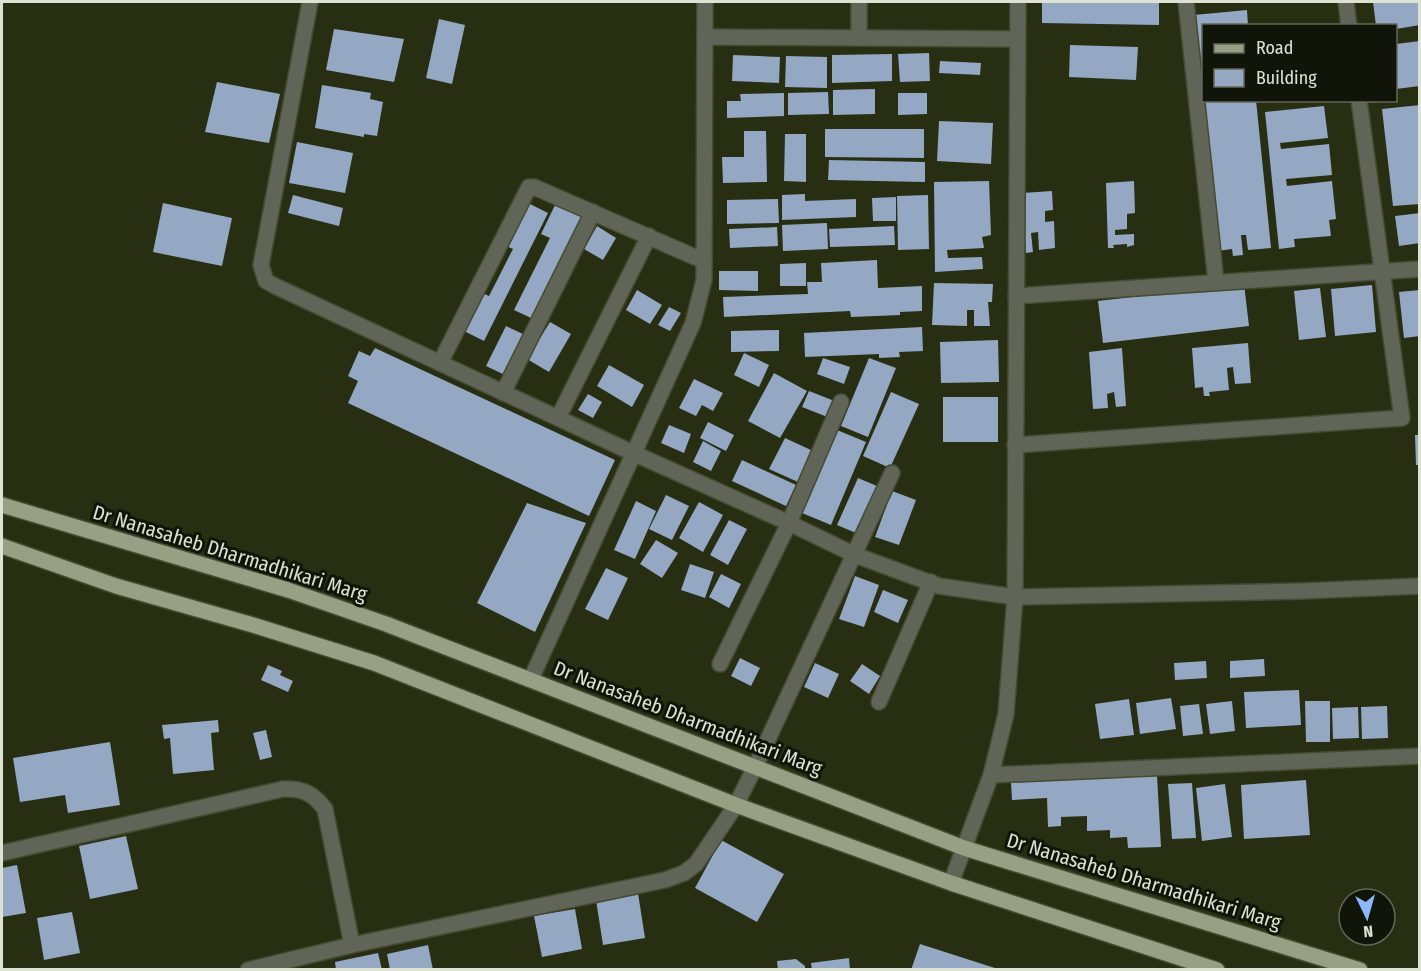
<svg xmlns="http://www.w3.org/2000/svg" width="1421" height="971" viewBox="0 0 1421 971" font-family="'Fira Sans Condensed',sans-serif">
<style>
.building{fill:#94a7c3}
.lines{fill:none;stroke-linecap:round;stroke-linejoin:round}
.minor-casing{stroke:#444b31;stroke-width:18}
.major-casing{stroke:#444b31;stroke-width:18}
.minor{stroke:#616558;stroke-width:15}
.major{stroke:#979f84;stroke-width:15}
.labels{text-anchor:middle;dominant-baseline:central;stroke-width:6;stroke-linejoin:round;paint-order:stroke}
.street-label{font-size:20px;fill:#dde2d2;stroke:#111509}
</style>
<rect width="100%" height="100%" fill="#272e12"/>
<g class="building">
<polygon points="1042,2 1159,3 1159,25 1042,23"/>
<polygon points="1373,2 1420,2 1420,25 1396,29 1396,26 1376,26"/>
<polygon points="1247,10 1248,26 1204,26 1204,93 1202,93 1194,15"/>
<polygon points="439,19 465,25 452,84 426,78"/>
<polygon points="334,29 404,39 394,82 326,70"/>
<polygon points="1420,41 1420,86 1396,89 1396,44"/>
<polygon points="1070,45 1138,47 1136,80 1069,77"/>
<polygon points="929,53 930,81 900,82 898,54"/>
<polygon points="892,54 892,81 832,83 832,55"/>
<polygon points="733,55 780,57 779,83 732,81"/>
<polygon points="786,56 827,57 827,88 785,87"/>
<polygon points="940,61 981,63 980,75 939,73"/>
<polygon points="217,82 280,94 269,143 205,132"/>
<polygon points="322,85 371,93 370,99 383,102 377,136 364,134 364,137 315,128"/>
<polygon points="875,89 875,114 833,115 833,90"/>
<polygon points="828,92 829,114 788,115 788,93"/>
<polygon points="784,93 784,116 727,118 727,101 741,101 740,94"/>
<polygon points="898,93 927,93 927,114 898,115"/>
<polygon points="1203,100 1256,100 1271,248 1248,250 1246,235 1241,235 1243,255 1233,256 1232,249 1218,251"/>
<polygon points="1420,105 1420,204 1393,206 1382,109"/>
<polygon points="1324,106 1328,138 1280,143 1281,149 1329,144 1332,175 1286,179 1287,186 1332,181 1336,219 1329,220 1331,236 1294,239 1295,247 1279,249 1265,112"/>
<polygon points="939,121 993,123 991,164 937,161"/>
<polygon points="825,129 924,129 924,158 825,157"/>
<polygon points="744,131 766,131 767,182 723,183 722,157 744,157"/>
<polygon points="785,134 806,134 806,182 784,181"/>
<polygon points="297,142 353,153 345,193 289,183"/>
<polygon points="829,160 925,162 925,182 828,180"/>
<polygon points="989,181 991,235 982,237 984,248 947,250 948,258 982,257 983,269 935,272 934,182"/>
<polygon points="1134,181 1135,213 1127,214 1127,229 1115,230 1115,235 1134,234 1134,245 1127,247 1127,244 1113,245 1114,248 1108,248 1106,183"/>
<polygon points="1052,191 1053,210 1045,211 1045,222 1054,221 1055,248 1039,250 1038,232 1031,233 1033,252 1026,253 1022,193"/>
<polygon points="805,194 805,201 856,199 856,217 782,220 782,195"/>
<polygon points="293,195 343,208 339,226 288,213"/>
<polygon points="928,195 929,249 898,250 897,196"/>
<polygon points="896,197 896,221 873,221 872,198"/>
<polygon points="778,199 779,223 727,224 727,200"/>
<polygon points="163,203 232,218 222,266 153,252"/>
<polygon points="528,203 548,213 484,341 464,331 482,293 489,296 513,249 506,246"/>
<polygon points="556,203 582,216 531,318 514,310 550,238 541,234"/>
<polygon points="1420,213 1420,243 1399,246 1395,216"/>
<polygon points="827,223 828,249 783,251 782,225"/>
<polygon points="597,226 616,238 603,260 584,249"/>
<polygon points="894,226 895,245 830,247 829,229"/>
<polygon points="777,227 778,246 730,248 729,229"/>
<polygon points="877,260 878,288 922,286 922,311 900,312 900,315 851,317 850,311 724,317 723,297 808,294 807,282 822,282 821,263"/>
<polygon points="806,263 806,286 780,286 780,264"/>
<polygon points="719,271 758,271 758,291 719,290"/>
<polygon points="934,283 993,284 992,302 988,302 990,326 974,326 974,310 967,310 967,326 932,325"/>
<polygon points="1244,284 1249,326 1103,343 1098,301"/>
<polygon points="1372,285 1376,332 1335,336 1331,289"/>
<polygon points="1320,288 1326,337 1299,340 1294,291"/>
<polygon points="637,290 662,305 650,324 626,310"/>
<polygon points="1420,290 1420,336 1404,338 1399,292"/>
<polygon points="669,307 681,313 670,331 658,325"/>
<polygon points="550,322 571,334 549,372 527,359"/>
<polygon points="506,326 525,335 505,375 486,366"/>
<polygon points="922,327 923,351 899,352 900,357 879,358 879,354 805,357 804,333"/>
<polygon points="779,330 779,351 731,352 731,331"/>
<polygon points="998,340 999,382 941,383 940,342"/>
<polygon points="1248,343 1251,383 1235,384 1233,367 1227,368 1229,390 1209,392 1210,396 1204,396 1203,387 1195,388 1192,348"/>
<polygon points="375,348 615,460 589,516 348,403 358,381 348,376 359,351 370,356"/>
<polygon points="1122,348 1126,406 1116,407 1114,392 1107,394 1108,408 1093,409 1089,352"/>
<polygon points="744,353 769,365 759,387 734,375"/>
<polygon points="823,358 850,367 844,384 817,374"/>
<polygon points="869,358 896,368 868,437 841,426"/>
<polygon points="609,365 644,385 632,407 597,386"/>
<polygon points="774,373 807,391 780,438 748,421"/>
<polygon points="694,379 723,393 713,411 702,405 696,416 679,408"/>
<polygon points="809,391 837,402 830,418 802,407"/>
<polygon points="891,392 919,404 890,468 863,456"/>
<polygon points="588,394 602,402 593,418 578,410"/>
<rect x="943" y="397" width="55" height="45"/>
<polygon points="708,422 734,435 726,451 700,438"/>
<polygon points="669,425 691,434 684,453 661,443"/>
<polygon points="837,430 866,442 831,525 802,513"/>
<polygon points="1415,435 1420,435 1420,465 1416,465"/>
<polygon points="785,438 813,451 798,482 769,469"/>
<polygon points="703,441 721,451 711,471 693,462"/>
<polygon points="742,460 796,485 786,506 732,481"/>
<polygon points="858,478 877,486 856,533 837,525"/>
<polygon points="892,491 916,500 899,545 875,537"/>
<polygon points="666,495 689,506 672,540 649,529"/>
<polygon points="636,501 656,511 635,559 614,550"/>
<polygon points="699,502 723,515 703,552 679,538"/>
<polygon points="527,503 586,523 535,632 477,603"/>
<polygon points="729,520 747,529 728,565 710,555"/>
<polygon points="656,540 678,553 662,578 640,564"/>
<polygon points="690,564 714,572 705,598 681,590"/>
<polygon points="606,568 628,578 608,620 585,609"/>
<polygon points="721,574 741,584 729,608 709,597"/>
<polygon points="855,576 879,585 864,627 839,619"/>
<polygon points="883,590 908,600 898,623 874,612"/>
<polygon points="740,658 760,668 751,686 731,676"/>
<polygon points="1264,659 1265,676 1230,678 1230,661"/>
<polygon points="1206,661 1207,678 1175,680 1174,663"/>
<polygon points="815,663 839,674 828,698 804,687"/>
<polygon points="862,664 880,676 869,694 850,681"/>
<polygon points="268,665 282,671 280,675 293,681 288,692 261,680"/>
<polygon points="1299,690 1301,725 1246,728 1244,692"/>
<polygon points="1171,698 1176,729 1140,734 1136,703"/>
<polygon points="1129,699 1134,735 1100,739 1095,704"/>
<polygon points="1232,701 1235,731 1210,734 1206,704"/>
<polygon points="1305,701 1330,701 1330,742 1306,742"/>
<polygon points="1199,704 1203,734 1183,736 1180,706"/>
<polygon points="1387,706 1388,738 1362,739 1361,707"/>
<polygon points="1358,707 1359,738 1333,739 1332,708"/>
<polygon points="218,720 219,732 211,733 214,770 173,774 170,738 164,739 162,725"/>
<polygon points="266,730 272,757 260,760 253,733"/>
<polygon points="110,742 120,805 68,813 65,795 20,802 13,758"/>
<polygon points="1157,775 1161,847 1128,848 1127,837 1110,838 1110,830 1087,831 1087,816 1061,817 1061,826 1048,827 1047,798 1012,800 1011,782"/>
<polygon points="1306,780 1310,835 1244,839 1241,785"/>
<polygon points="1192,783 1196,838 1172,839 1168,784"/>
<polygon points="1225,784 1232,837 1202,841 1196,788"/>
<polygon points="126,836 138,889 90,899 79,846"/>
<polygon points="721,840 784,874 757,922 695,888"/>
<polygon points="17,865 26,913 2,917 2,868"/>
<polygon points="638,893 645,938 603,945 596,900"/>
<polygon points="575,909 582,949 542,957 534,916"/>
<polygon points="72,912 80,953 44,960 37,918"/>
<polygon points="920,944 998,969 998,970 911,970"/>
<polygon points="428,945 433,970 390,970 387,954"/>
<polygon points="378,953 382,970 336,970 335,962"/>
<polygon points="849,958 850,970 812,970 811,963"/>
<polygon points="796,959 805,966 805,970 778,970 777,961"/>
</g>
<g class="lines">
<defs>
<g id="minor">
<polyline points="310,2 261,265 266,281 275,286 633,453 789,523 855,555 939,586 1015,597 1303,591 1420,586"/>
<polyline points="859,2 859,38"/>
<polyline points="1186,2 1216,282"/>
<polyline points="1346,2 1349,26"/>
<polyline points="705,37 1018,39"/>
<polyline points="1016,296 1420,269"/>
<polyline points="440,363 529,187 534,187 704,261"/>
<polyline points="503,393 593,212"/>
<polyline points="558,418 649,236"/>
<polyline points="1015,445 1402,418 1359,100"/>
<polyline points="720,664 789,523 841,402"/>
<polyline points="531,679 693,323 704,280 705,2"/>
<polyline points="879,702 931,582"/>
<polyline points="991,775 1420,756"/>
<path d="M2,853L283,789C302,788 313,793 325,809L352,945"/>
<polyline points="951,883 991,775 1006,714 1015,597 1018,2"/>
<polyline points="248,970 352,945 665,880 684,873 696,864 736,805 755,767 892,473"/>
</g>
<g id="major">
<polyline points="2,505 288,590 386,624 964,848 1360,970"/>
<polyline points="2,546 116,586 253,625 374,663 736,805 951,883 1217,970"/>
</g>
</defs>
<use href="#minor" class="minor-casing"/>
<use href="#major" class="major-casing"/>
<use href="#minor" class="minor"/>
<use href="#major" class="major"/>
</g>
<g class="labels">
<g class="street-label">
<text transform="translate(230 553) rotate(17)">Dr Nanasaheb Dharmadhikari Marg</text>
<text transform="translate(688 718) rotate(21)">Dr Nanasaheb Dharmadhikari Marg</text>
<text transform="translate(1144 881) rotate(17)">Dr Nanasaheb Dharmadhikari Marg</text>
</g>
</g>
<rect width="1421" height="971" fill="none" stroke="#dde2d2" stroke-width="6"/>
<rect x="1202" y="24" width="195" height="78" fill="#111509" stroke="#636759" stroke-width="1.5"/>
<rect x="1214" y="44" width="30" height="9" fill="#979f84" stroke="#636759" stroke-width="1.5"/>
<text x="1256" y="54" font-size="18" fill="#dde2d2">Road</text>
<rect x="1214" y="69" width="30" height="18" fill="#94a7c3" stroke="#636759" stroke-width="1.5"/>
<text x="1256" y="84" font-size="18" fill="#dde2d2">Building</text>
<g transform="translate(1367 917) rotate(175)"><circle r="28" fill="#111509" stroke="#636759" stroke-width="1.5"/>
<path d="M0-4.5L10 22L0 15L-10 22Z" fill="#8db9fc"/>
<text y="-9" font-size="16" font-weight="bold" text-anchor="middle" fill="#dde2d2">N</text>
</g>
</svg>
